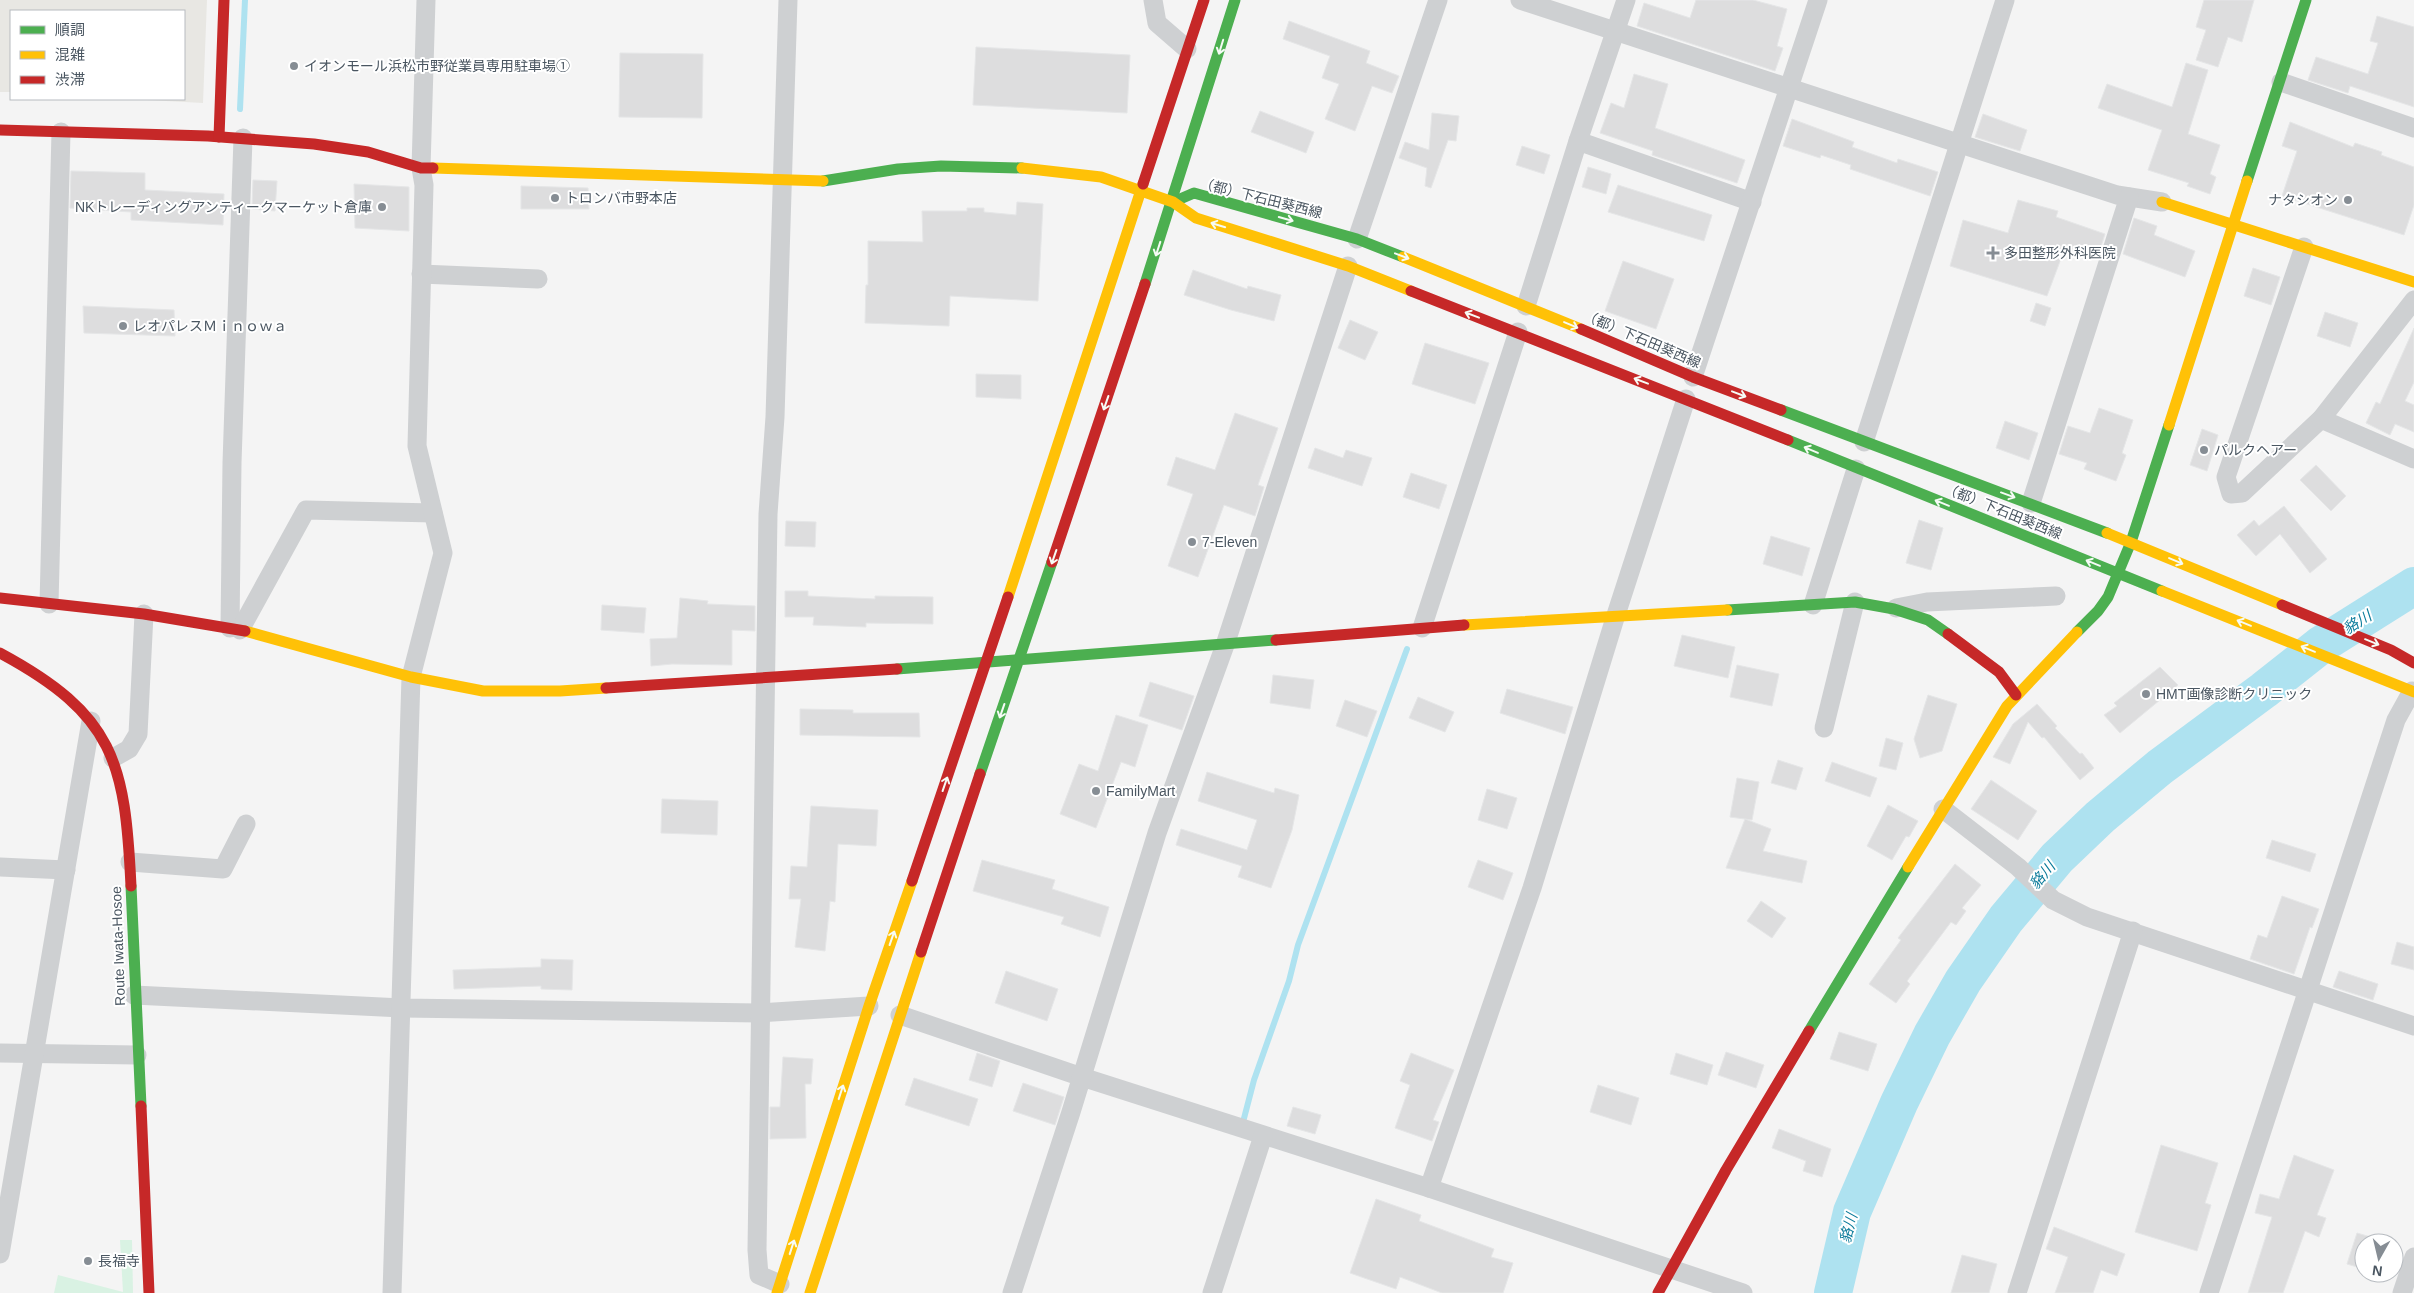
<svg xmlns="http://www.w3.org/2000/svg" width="2414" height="1293" viewBox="0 0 2414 1293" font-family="Arial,'Noto Sans JP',sans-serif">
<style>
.commercial{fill:#e8e7e3}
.green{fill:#d9f2e3}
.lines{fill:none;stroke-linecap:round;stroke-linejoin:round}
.stream{stroke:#aee2f0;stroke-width:6}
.river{stroke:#aee2f0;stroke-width:38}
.building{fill:#ddddde;stroke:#e5e6e7}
.street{stroke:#ced0d2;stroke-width:19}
.fast{stroke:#4caf50;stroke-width:11}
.slow{stroke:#ffc107;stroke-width:11}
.jam{stroke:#c62828;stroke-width:11}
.oneway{stroke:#f6fbf6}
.poi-dot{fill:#868d94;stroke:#fff;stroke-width:2}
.labels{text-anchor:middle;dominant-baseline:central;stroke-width:4;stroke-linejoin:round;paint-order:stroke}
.poi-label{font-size:14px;fill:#4a5661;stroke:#fff;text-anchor:start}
.street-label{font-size:14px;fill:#4a5661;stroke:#fff}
.water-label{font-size:15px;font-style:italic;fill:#0c7c9b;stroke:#fff}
</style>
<rect width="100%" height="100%" fill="#f4f4f4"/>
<polygon class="commercial" points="0,0 207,0 203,103 129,99 184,99 184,11 11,11 11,92 0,92"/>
<polygon class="green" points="120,1240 132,1240 133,1293 54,1293 58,1275 123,1292"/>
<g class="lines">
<g class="stream">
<polyline points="240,109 245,0"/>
<polyline points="1242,1126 1254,1080 1289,981 1298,945 1407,649"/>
</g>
<polyline class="river" points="1833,1293 1852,1212 1899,1103 1932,1035 1963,981 2006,919 2057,858 2100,817 2160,767 2264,690 2322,644 2414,586"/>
</g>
<g class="building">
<polygon points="1696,0 1753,0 1787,9 1777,46 1783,48 1775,71 1637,26 1644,3 1690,18"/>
<polygon points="2204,0 2254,0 2242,42 2228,37 2218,67 2196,60 2206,30 2196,27"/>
<polygon points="2377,16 2414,27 2414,107 2350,86 2348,93 2308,80 2316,57 2368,74 2378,43 2370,41"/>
<polygon points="1289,21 1370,51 1366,63 1399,76 1392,93 1372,86 1355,131 1325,119 1339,84 1322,78 1330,56 1283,39"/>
<polygon points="976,47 1130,55 1127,113 973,105"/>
<polygon points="620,53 703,54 702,118 619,117"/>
<polygon points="2186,63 2208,70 2188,134 2220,145 2210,174 2216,177 2210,194 2187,186 2189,183 2148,170 2162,130 2098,108 2107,84 2172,107"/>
<polygon points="1634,74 1668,84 1655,128 1745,160 1737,183 1652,155 1653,151 1600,133 1611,103 1624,108"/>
<polygon points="1260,111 1314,132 1306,153 1251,132"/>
<polygon points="1432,113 1459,116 1456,141 1448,140 1431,188 1425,186 1427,168 1399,158 1405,142 1429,150"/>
<polygon points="1983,114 2027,130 2020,151 1975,137"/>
<polygon points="1792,119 1854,142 1852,147 1897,163 1898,159 1938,172 1930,196 1850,169 1851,165 1821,155 1820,158 1783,146"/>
<polygon points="2290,122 2353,147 2355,143 2382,152 2381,155 2414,167 2414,205 2404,235 2282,196 2297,151 2282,146"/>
<polygon points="1522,146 1550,155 1544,174 1516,165"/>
<polygon points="1588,167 1611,174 1606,194 1582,187"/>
<polygon points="71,171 145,173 145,190 224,194 223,225 131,220 131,212 70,208"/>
<polygon points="253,180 277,181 275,211 252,209"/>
<polygon points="354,184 409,187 409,231 355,228"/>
<polygon points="1618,185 1712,215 1704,241 1608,212"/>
<polygon points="521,186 588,188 589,209 521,209"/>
<polygon points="2018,200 2058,211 2056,217 2105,234 2097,259 2065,248 2047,296 1950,266 1963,220 2008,233"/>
<polygon points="1017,202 1043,204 1038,301 950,296 949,326 865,323 866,285 868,285 868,241 923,242 922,211 967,211 967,208 984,208 984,212 1016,215"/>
<polygon points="2134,218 2157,226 2154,235 2195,251 2185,277 2123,254"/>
<polygon points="1623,261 1674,279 1656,329 1605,311"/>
<polygon points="2253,268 2280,277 2271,305 2244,296"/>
<polygon points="1193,270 1247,289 1248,286 1281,295 1274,321 1231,310 1184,295"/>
<polygon points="2036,303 2051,308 2045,326 2030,321"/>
<polygon points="83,306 174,310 175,336 84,333"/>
<polygon points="2325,312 2358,323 2350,347 2317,336"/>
<polygon points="1350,320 1378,332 1365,360 1338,348"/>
<polygon points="2414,328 2414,382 2405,401 2414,405 2414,432 2395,424 2390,435 2366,423 2376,402 2380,404"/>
<polygon points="1425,343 1489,363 1475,404 1412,384"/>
<polygon points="976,374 1021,375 1021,399 976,397"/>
<polygon points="2099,408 2133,420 2122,453 2126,455 2116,481 2084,469 2087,463 2059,454 2068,426 2090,433"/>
<polygon points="1235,413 1278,428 1258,485 1264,487 1255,516 1224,505 1198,577 1168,566 1193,494 1167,485 1176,457 1215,470"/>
<polygon points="2005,421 2038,433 2029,460 1996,448"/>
<polygon points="2202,429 2218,435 2207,471 2190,465"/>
<polygon points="1315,448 1343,458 1346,450 1372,458 1362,486 1308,468"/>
<polygon points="2316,465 2346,496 2331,511 2300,480"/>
<polygon points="1411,473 1447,485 1439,509 1403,497"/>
<polygon points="2284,506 2327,559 2310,573 2280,534 2256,556 2237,535 2254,520 2259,526"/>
<polygon points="1919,520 1943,528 1931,570 1906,563"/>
<polygon points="786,521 816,522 815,547 785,546"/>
<polygon points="1771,536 1810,548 1802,576 1763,564"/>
<polygon points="785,591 808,591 808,596 875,599 875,596 933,597 933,624 866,623 866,627 813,625 814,617 785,617"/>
<polygon points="680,598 708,601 707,604 755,606 755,631 732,630 732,665 672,664 651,666 650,639 677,638"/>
<polygon points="602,605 646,608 644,633 601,630"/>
<polygon points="1682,635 1735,647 1728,678 1674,666"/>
<polygon points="1737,665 1779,674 1772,706 1730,697"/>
<polygon points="2160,667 2178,685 2120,733 2104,715 2117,706 2114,703"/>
<polygon points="1273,675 1314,680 1310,709 1270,703"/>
<polygon points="1150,682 1194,696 1182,730 1139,716"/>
<polygon points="1507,689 1573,707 1565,734 1500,713"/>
<polygon points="1928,695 1957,704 1942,751 1920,758 1914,739"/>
<polygon points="1418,697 1454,712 1445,732 1409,718"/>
<polygon points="1345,700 1377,711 1367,737 1336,726"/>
<polygon points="2037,704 2057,726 2055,728 2080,754 2082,753 2094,768 2080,780 2044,737 2042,738 2028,722 2010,764 1993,757 2013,724"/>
<polygon points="800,709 853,710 853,713 919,713 920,737 800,735"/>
<polygon points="1116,715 1148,725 1135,767 1121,762 1096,828 1060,814 1079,764 1098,771"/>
<polygon points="1886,738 1903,743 1896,770 1879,766"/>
<polygon points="1778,760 1803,768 1796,790 1771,783"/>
<polygon points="1832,762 1877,778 1870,797 1825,781"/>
<polygon points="1207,772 1274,793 1275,788 1299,795 1292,830 1271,888 1238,877 1242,866 1176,845 1181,829 1247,850 1257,820 1198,801"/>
<polygon points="1737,778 1759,782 1752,820 1730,817"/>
<polygon points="1991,780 2037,811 2018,840 1971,809"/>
<polygon points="1487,789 1517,798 1507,829 1478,820"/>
<polygon points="662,799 718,801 717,835 661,833"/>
<polygon points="1888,805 1918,821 1909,837 1906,836 1892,860 1867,846"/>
<polygon points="811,806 878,810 876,846 838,844 835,902 830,901 825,951 795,947 801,899 789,899 791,866 807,867"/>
<polygon points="1745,819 1771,829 1763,851 1807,861 1802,883 1726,868"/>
<polygon points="2272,840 2316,854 2310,872 2266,858"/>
<polygon points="982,860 1055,880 1052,889 1109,907 1100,937 1061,924 1064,917 973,891"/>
<polygon points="1478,860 1513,873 1503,900 1468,887"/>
<polygon points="1955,864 1981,885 1962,908 1966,911 1956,925 1951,922 1907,981 1910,984 1896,1003 1869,984 1901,940 1898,938"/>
<polygon points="2282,896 2319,909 2312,928 2310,927 2294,974 2250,959 2258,935 2267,938"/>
<polygon points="1761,901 1786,918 1772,938 1747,921"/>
<polygon points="2397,942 2414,947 2414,970 2391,964"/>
<polygon points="541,959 573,960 572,990 541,989 541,986 454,989 453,970 541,967"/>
<polygon points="1006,971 1058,989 1047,1021 995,1003"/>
<polygon points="2339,971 2378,984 2373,1000 2333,987"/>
<polygon points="1839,1032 1877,1044 1868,1071 1830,1059"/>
<polygon points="1726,1052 1764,1065 1756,1088 1718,1075"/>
<polygon points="977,1053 1000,1061 992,1087 969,1080"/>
<polygon points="1411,1053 1454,1070 1433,1120 1439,1122 1432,1141 1395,1128 1410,1085 1400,1081"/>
<polygon points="1676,1053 1713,1065 1707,1085 1670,1074"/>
<polygon points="783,1057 813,1059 811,1084 805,1084 806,1138 770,1139 770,1107 780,1107"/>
<polygon points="914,1078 978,1099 969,1126 905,1105"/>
<polygon points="1023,1083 1064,1097 1055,1125 1013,1111"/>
<polygon points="1598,1085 1639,1098 1631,1125 1590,1112"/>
<polygon points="1293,1107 1321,1115 1315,1134 1287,1126"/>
<polygon points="1779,1129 1831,1149 1822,1177 1803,1171 1806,1161 1772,1148"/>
<polygon points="2161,1145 2218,1163 2205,1203 2211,1205 2197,1251 2135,1232"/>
<polygon points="2294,1155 2334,1170 2317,1215 2326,1218 2319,1237 2305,1231 2283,1293 2248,1293 2272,1217 2255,1213 2260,1194 2279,1199"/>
<polygon points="1376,1199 1421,1215 1419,1221 1494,1249 1491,1257 1513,1263 1503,1293 1442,1293 1400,1277 1396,1289 1350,1273"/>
<polygon points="2054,1227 2125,1254 2117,1276 2101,1270 2093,1293 2055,1293 2068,1257 2046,1249"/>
<polygon points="2357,1233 2391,1243 2364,1243 2364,1269 2347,1264"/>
<polygon points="1962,1255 1997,1264 1989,1293 1951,1293"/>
</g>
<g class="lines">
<g class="street">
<polyline points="1153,0 1157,23 1187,49"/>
<polyline points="1520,0 2117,195 2162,202"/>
<polyline points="2281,82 2414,128"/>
<polyline points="1578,141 1752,202"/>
<polyline points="1357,239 1438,0"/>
<polyline points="2304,247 2226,477 2231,494 2242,493 2321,419 2414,300"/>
<polyline points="421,274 538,279"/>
<polyline points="1526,306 1578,141 1626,0"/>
<polyline points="1693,377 1818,0"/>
<polyline points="2321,419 2414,459"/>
<polyline points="1864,442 2005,0"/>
<polyline points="2031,503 2129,197"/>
<polyline points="49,604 61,132"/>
<polyline points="1813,605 1856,469"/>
<polyline points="1896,608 1927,602 2056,596"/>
<polyline points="230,628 232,463 243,138"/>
<polyline points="1422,628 1518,332"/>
<polyline points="240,630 306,510 433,513"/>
<polyline points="1824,728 1855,602"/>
<polyline points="113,758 129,749 138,734 144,614"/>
<polyline points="1943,809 2018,867 2053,900 2087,917 2414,1026"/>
<polyline points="130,862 223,869 246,824"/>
<polyline points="0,867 66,870"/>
<polyline points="134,995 402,1008 759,1013 869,1006"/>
<polyline points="900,1015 1082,1077 1429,1188 1743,1293"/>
<polyline points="0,1053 137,1055"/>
<polyline points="1429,1188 1532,888 1615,618 1686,399"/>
<polyline points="0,1254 91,721"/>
<polyline points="780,1284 759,1275 757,1250 768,514 775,417 788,0"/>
<polyline points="392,1293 411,677 443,553 417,446 424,185 421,168 426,0"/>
<polyline points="1012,1293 1071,1112 1157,833 1225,645 1348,266"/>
<polyline points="1212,1293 1263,1136"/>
<polyline points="2017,1293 2133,931"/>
<polyline points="2209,1293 2396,720 2412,691"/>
<polyline points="2402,1293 2414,1257"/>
</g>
<g class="fast">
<polyline points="823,181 898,169 941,166 1022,168"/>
<polyline points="2247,181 2306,0"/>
<polyline points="1173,202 1194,193 1357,239 1403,257"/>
<polyline points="1145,284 1235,0"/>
<polyline points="1781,410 2107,533"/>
<polyline points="1788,440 2162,591"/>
<polyline points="1727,610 1855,602 1894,609 1928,620 1948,634"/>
<polyline points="2077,632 2098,611 2108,597 2131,542 2169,425"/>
<polyline points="897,669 1276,640"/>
<polyline points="980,774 1052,562"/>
<polyline points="131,886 141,1106"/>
<polyline points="1809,1031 1908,867"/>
</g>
<g class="slow">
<polyline points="433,168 823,181"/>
<polyline points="1022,168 1101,177 1173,202 1196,218 1348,266 1411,291"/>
<polyline points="2162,202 2414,282"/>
<polyline points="1403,257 1581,329"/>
<polyline points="2169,425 2247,181"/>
<polyline points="2107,533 2282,605"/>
<polyline points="2162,591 2414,692"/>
<polyline points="1008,597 1143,184"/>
<polyline points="1464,625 1727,610"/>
<polyline points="245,631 411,677 483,691 560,691 606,688"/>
<polyline points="1908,867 2007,706 2077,632"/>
<polyline points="777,1293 869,1006 912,881"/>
<polyline points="810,1293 921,952"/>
</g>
<g class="jam">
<polyline points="0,130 208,136 314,144 368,152 421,168 433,168"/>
<polyline points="219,137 224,0"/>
<polyline points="1143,184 1204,0"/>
<polyline points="1411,291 1788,440"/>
<polyline points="1581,329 1693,377 1781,410"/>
<polyline points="1052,562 1145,284"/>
<polyline points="0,598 144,614 245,631"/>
<polyline points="2282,605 2391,650 2414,663"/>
<polyline points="1948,634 1999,672 2016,695"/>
<polyline points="1276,640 1464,625"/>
<path d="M0,653C115,715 125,762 131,886"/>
<polyline points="606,688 897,669"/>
<polyline points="912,881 1008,597"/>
<polyline points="921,952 980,774"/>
<polyline points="141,1106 149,1293"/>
<polyline points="1658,1293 1726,1170 1809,1031"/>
</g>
</g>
<defs><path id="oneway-shaft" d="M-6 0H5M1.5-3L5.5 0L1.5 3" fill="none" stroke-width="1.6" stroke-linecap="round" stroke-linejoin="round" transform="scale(1.25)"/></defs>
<g class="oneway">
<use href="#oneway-shaft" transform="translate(1221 47) rotate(107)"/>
<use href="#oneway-shaft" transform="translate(1286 219) rotate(16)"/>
<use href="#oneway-shaft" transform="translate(1218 225) rotate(-163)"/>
<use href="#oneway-shaft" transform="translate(1158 249) rotate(108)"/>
<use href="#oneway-shaft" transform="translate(1402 256) rotate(21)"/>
<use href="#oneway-shaft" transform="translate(1472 315) rotate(-159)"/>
<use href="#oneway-shaft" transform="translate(1571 325) rotate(23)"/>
<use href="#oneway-shaft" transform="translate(1641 381) rotate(-159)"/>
<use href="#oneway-shaft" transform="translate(1739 394) rotate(21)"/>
<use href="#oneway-shaft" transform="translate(1106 403) rotate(109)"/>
<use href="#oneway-shaft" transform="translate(1811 450) rotate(-157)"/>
<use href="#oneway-shaft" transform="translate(2008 495) rotate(20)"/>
<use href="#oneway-shaft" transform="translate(1942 503) rotate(-158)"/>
<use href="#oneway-shaft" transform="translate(1054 557) rotate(109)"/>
<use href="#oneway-shaft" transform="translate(2176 561) rotate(23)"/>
<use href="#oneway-shaft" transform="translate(2093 563) rotate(-158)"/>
<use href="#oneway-shaft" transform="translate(2244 623) rotate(-158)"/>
<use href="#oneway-shaft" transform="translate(2372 642) rotate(22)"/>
<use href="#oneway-shaft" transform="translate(2308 649) rotate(-158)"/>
<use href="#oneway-shaft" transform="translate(1002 711) rotate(109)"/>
<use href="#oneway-shaft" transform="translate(945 784) rotate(-71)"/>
<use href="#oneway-shaft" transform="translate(892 938) rotate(-71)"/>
<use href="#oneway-shaft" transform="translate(841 1092) rotate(-72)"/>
<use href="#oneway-shaft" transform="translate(792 1247) rotate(-72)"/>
</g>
<g class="poi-dot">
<circle cx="294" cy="66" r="5"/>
<circle cx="555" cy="198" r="5"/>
<circle cx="2348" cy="200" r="5"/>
<circle cx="382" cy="207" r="5"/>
<path d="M1990.5 245.5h5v5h5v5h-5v5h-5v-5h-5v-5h5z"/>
<circle cx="123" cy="326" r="5"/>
<circle cx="2204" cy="450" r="5"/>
<circle cx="1192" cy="542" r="5"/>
<circle cx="2146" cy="694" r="5"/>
<circle cx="1096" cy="791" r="5"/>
<circle cx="88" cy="1261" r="5"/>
</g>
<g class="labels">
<g class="poi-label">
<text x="304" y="66">イオンモール浜松市野従業員専用駐車場①</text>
<text x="565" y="198">トロンバ市野本店</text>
<text x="2338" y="200" text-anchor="end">ナタシオン</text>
<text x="372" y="207" text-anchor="end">NKトレーディングアンティークマーケット倉庫</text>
<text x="2004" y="253">多田整形外科医院</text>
<text x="133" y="326">レオパレスＭｉｎｏｗａ</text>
<text x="2214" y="450">パルクヘアー</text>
<text x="1202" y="542">7-Eleven</text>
<text x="2156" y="694">HMT画像診断クリニック</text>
<text x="1106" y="791">FamilyMart</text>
<text x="98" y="1261">長福寺</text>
</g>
<g class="street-label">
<text transform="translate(1261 198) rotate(14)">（都）下石田葵西線</text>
<text transform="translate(1642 339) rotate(23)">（都）下石田葵西線</text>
<text transform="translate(2003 511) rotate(22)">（都）下石田葵西線</text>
<text transform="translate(118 946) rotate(-92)">Route Iwata-Hosoe</text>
</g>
<g class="water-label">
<text transform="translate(2357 622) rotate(-32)">貉川</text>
<text transform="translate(2042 875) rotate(-50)">貉川</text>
<text transform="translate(1848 1228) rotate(-75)">貉川</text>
</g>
</g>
<rect x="10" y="10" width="175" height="90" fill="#ffffff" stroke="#b7bbc0"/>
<rect x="20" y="26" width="25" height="8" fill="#4caf50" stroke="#b7bbc0"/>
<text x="55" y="35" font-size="15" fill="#4a5661">順調</text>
<rect x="20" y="51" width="25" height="8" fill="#ffc107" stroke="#b7bbc0"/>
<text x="55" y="60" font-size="15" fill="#4a5661">混雑</text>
<rect x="20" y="76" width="25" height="8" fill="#c62828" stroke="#b7bbc0"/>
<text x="55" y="85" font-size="15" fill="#4a5661">渋滞</text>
<g transform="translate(2379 1258) rotate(188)"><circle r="24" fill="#ffffff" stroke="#b7bbc0"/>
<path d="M0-4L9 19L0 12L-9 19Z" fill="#868d94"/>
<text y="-8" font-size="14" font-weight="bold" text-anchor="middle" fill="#4a5661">N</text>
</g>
</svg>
